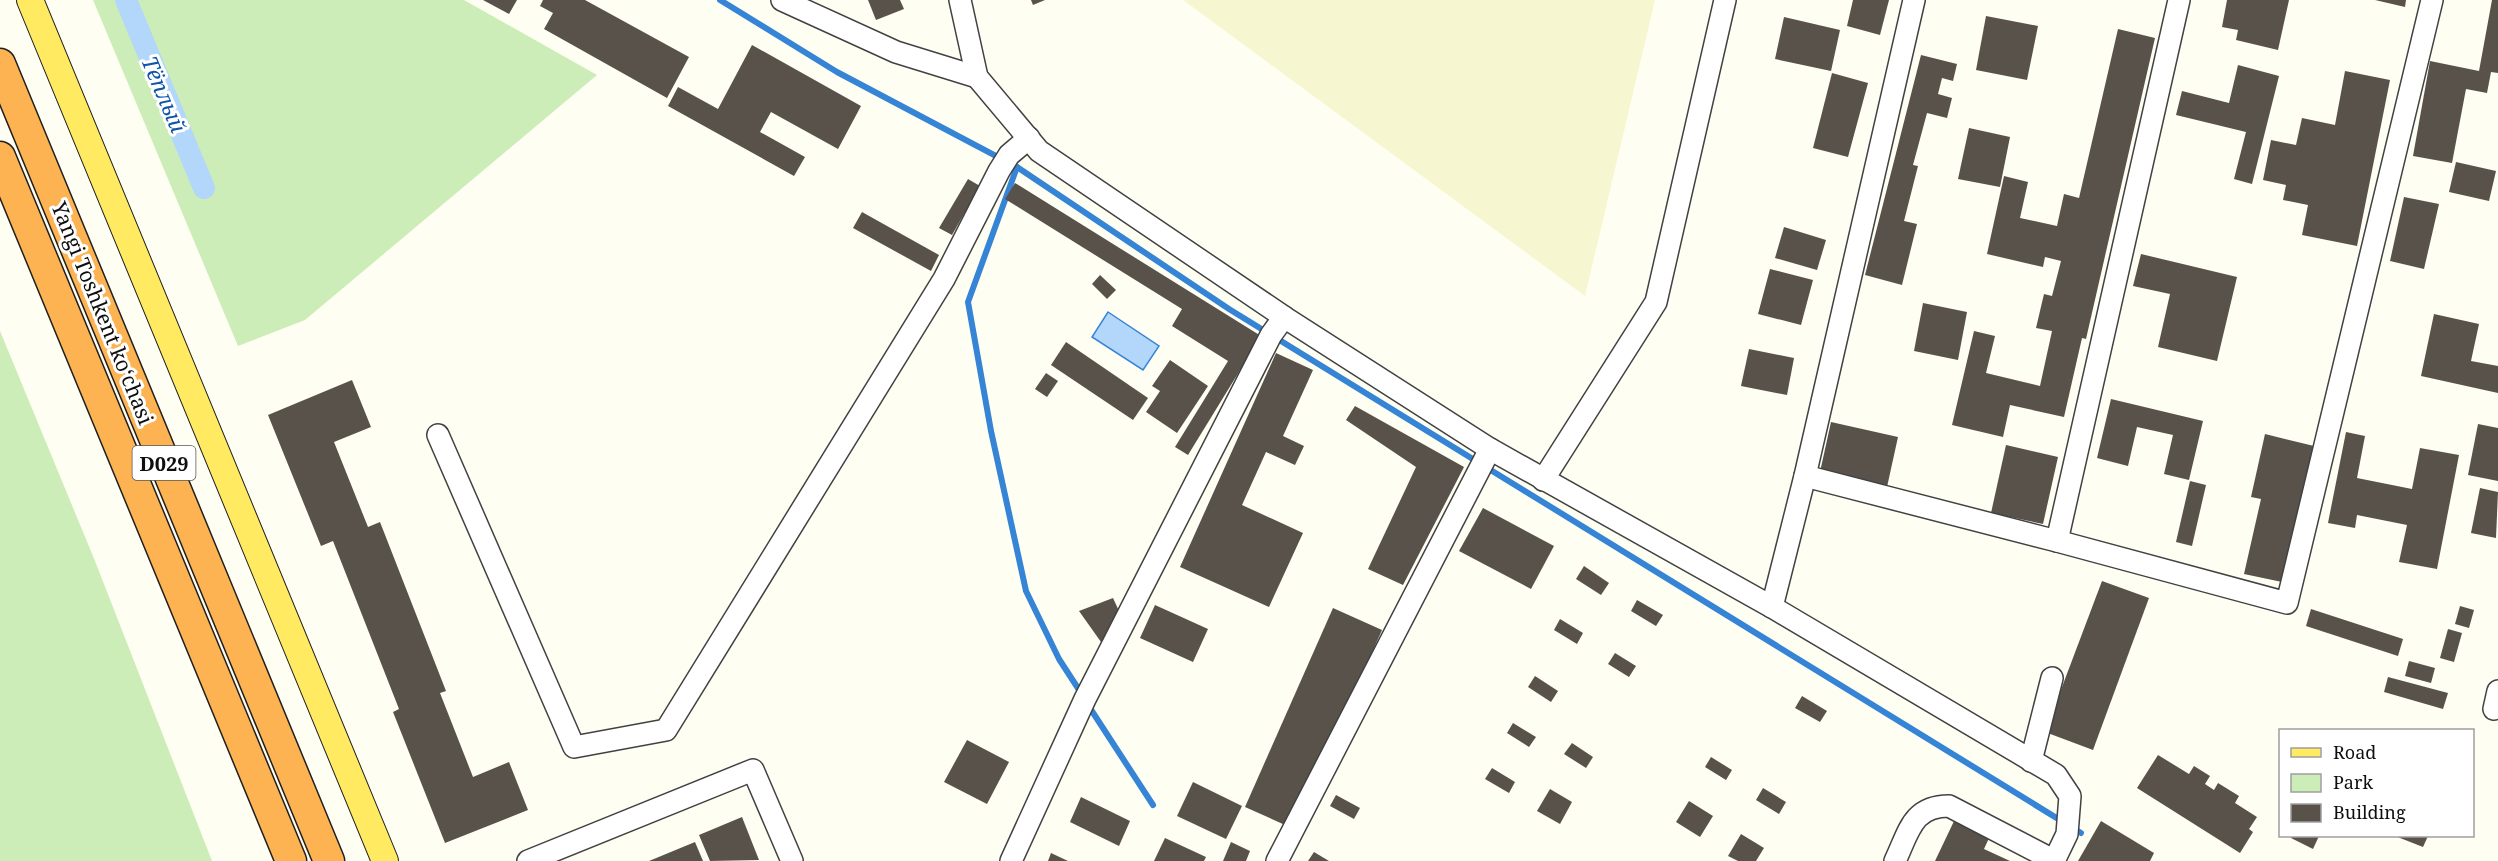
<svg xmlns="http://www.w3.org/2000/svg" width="2498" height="861" viewBox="0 0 2498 861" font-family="'Noto Serif',serif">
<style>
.farmland{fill:#f6f7d0}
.green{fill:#cdedb8}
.water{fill:#b3d7fa;stroke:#3584d6;stroke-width:1.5}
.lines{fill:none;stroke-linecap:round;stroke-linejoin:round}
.stream{stroke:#3584d6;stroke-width:6}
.canal{stroke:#b3d7fa;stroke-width:22}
.building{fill:#59524b}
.minor-casing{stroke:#424242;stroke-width:24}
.major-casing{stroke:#202020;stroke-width:28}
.highway-casing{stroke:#202020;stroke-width:33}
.minor{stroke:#fff;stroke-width:21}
.major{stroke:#ffea62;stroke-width:26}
.highway{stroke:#fdb352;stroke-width:30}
.labels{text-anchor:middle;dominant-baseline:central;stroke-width:6;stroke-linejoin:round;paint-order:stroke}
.shield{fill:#fff;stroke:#575757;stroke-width:1.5}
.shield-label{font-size:20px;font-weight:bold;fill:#0f0f0f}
.street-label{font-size:21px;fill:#0f0f0f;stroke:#fff}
.water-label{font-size:22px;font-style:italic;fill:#1055aa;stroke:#fff}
</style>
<rect width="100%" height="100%" fill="#fffef2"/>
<polygon class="farmland" points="1183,0 1655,0 1585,296"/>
<g class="green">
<polygon points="93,0 464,0 597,75 305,320 238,346"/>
<polygon points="0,331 95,561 212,861 0,861"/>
</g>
<polygon class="water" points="1108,312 1159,346 1143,370 1092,337"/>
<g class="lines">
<g class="stream">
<polyline points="720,0 837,72 1017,167 1229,309 2081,833"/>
<polyline points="1017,167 968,302 991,431 1026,591 1059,659 1083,696"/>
<polyline points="1088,705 1153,805"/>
</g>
<polyline class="canal" points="126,0 204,188"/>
</g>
<g class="building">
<polygon points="483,0 517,0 509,14"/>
<polygon points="543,0 585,0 689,57 667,98 544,29 553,13 540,6"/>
<polygon points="868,0 900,0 904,9 876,20"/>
<polygon points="1031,0 1045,0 1033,5"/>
<polygon points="1853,0 1889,0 1880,35 1847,26"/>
<polygon points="2227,0 2289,0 2278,50 2236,40 2238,30 2222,27"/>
<polygon points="2375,0 2406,0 2405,7"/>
<polygon points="2492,0 2498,0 2498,73 2491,72 2487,93 2466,89 2452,163 2413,156 2430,61 2479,71"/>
<polygon points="1986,16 2038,26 2027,80 1976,70"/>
<polygon points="1784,17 1840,30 1831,71 1775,59"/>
<polygon points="2118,29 2155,38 2086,339 2082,338 2064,417 2010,405 2003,437 1952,425 1974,331 1995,336 1986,373 2040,386 2052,331 2036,328 2044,294 2052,296 2061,261 2045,257 2043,267 1987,254 2004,176 2028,182 2020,218 2057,226 2064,194 2079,198"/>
<polygon points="752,45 861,106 838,149 771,112 760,132 805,157 794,176 668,106 678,87 718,109"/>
<polygon points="1921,55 1957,64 1953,81 1942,78 1938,94 1952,98 1947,118 1927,113 1913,165 1918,166 1904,221 1917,224 1902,285 1865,275"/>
<polygon points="2238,65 2279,76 2252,184 2234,179 2246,132 2176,115 2182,91 2229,103"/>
<polygon points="2345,71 2390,80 2357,246 2302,235 2308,205 2283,200 2286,185 2263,180 2271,140 2296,145 2302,118 2335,125"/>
<polygon points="1832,73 1868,83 1848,157 1813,148"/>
<polygon points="1969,128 2010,137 2000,187 1958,179"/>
<polygon points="2456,162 2496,171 2489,201 2449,192"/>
<polygon points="968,179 980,186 952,235 939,228"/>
<polygon points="1015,183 1261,336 1188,455 1175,447 1228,361 1172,326 1182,309 1005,199"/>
<polygon points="2404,197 2439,204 2424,269 2390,261"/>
<polygon points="862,212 939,255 931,271 853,228"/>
<polygon points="1784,227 1826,240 1817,270 1775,258"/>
<polygon points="2141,254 2237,277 2217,361 2158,347 2170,294 2133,286"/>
<polygon points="1770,269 1813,280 1801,325 1758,314"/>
<polygon points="1100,275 1116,290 1107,299 1092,284"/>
<polygon points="1923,303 1967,312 1958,360 1914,351"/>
<polygon points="2434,314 2479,324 2471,361 2498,366 2498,393 2421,376"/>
<polygon points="1066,342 1148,398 1133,420 1051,365"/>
<polygon points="1749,349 1794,358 1787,395 1741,386"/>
<polygon points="1276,353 1313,370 1283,436 1304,446 1295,465 1266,452 1242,505 1303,533 1269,607 1180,567"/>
<polygon points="1170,360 1208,386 1177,433 1146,412 1160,391 1152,386"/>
<polygon points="1046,373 1058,381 1047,397 1035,389"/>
<polygon points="352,380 371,427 334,442 368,527 380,522 446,691 440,693 473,777 509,762 528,810 445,843 393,712 399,709 333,541 321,546 268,415"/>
<polygon points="2111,399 2203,421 2189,480 2164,474 2173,435 2137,427 2128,466 2097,458"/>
<polygon points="1355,406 1464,467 1403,585 1368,569 1416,467 1346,420"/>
<polygon points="1831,422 1898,437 1887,487 1820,472"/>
<polygon points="2478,424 2498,428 2498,481 2468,475"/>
<polygon points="2346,432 2365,436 2357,478 2412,489 2420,448 2459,455 2437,569 2399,562 2407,525 2357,515 2355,528 2328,523"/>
<polygon points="2265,434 2314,446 2282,582 2244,574 2261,499 2251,497"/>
<polygon points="2006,445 2058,457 2043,524 1991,513"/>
<polygon points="2190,481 2206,485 2192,546 2176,542"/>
<polygon points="2480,488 2498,492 2496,538 2471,533"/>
<polygon points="1483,508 1554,546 1531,589 1459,551"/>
<polygon points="1584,566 1609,583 1601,595 1576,579"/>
<polygon points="2102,581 2149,598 2093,750 2045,732"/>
<polygon points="1113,598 1119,611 1107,640 1101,642 1079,611"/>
<polygon points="1637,600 1663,615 1656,626 1631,611"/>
<polygon points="1155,605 1208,629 1193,662 1140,638"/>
<polygon points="2460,606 2474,610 2469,628 2455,624"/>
<polygon points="1333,608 1382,630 1294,829 1245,807"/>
<polygon points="2311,609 2403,639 2398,656 2306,626"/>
<polygon points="1560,619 1583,633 1577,644 1554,630"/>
<polygon points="2448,629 2462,633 2454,662 2440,658"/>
<polygon points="1615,653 1636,666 1629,677 1608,664"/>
<polygon points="2409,661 2435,668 2431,683 2405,676"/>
<polygon points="1535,676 1558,691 1551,702 1528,687"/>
<polygon points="2388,677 2448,693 2443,709 2384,692"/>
<polygon points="1802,696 1827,711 1820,722 1795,708"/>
<polygon points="1513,723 1536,737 1529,747 1507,733"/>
<polygon points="967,740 1009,762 987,804 944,782"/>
<polygon points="1572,743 1593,757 1586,768 1564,754"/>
<polygon points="2158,755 2189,774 2194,766 2210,776 2205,784 2214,790 2218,783 2239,796 2235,803 2257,817 2249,829 2253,832 2240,853 2137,788"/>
<polygon points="1711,757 1732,770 1726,780 1705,767"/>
<polygon points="1492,768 1515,782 1509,793 1485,779"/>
<polygon points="1193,782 1242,806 1226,839 1177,816"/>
<polygon points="1763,788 1786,802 1779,814 1756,800"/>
<polygon points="1550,789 1572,802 1560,824 1537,811"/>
<polygon points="1336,795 1360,808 1354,819 1330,806"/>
<polygon points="1081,797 1130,821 1119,846 1070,822"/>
<polygon points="1689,801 1713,816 1700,837 1676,822"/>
<polygon points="742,817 759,860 710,861 699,835"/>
<polygon points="1955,819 1990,836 1984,849 2010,861 1935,861"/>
<polygon points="2101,821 2154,853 2150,861 2078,861"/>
<polygon points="1741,834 1764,848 1756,861 1738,861 1728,856"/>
<polygon points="2292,836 2319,836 2313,849 2291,838"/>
<polygon points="2395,836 2428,836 2423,847"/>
<polygon points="1165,838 1206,857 1204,861 1154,861"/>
<polygon points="695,842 703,861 649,861"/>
<polygon points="1231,842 1250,851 1246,861 1223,861"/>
<polygon points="1314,852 1329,861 1308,861"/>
<polygon points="1051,853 1068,861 1048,861"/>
</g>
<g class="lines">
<defs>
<g id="minor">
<polyline points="782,0 896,52 977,77"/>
<polyline points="960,0 977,77 1039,151 1284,317 1490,449 1772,607 2056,775 2070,796 2067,834 2054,861"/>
<polyline points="438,435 574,747 666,730 944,279 999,171 1009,155 1029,138"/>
<polyline points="1805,476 2057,541 2287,603 2432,0"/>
<polyline points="1543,480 1656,302 1725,0"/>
<polyline points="2057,541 2179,0"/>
<polyline points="1772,607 1805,476 1914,0"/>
<polyline points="2494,709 2498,691"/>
<polyline points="2031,761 2052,678"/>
<polyline points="528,861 753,770 792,861"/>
<polyline points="1011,861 1085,699 1271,335 1284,317"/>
<polyline points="1277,861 1490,449"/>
<path d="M1895,861C1909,832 1912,806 1949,806L2055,861"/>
</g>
<polyline id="major" points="30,0 385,861"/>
<g id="highway">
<polyline points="0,64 329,861"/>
<polyline points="0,157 291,861"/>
</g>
</defs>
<use href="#minor" class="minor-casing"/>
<use href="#major" class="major-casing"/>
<use href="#highway" class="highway-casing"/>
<use href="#minor" class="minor"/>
<use href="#major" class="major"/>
<use href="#highway" class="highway"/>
</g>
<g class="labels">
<rect class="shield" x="132.5" y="446" width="63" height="34" rx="4.5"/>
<g class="shield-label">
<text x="164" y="463">D029</text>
</g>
<g class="street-label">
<text transform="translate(103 313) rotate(68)">Yangi Toshkent ko‘chasi</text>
</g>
<g class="water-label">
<text transform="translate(165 94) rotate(67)">Тёплый</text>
</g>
</g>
<rect x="2279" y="729" width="195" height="108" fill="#ffffff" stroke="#9f9f9f" stroke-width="1.5"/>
<rect x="2291" y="748" width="30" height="9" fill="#ffea62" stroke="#9f9f9f" stroke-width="1.5"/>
<text x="2333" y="759" font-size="18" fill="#0f0f0f">Road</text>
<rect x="2291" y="774" width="30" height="18" fill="#cdedb8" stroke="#9f9f9f" stroke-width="1.5"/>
<text x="2333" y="789" font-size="18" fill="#0f0f0f">Park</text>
<rect x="2291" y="804" width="30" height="18" fill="#59524b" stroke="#9f9f9f" stroke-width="1.5"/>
<text x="2333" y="819" font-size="18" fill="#0f0f0f">Building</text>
</svg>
